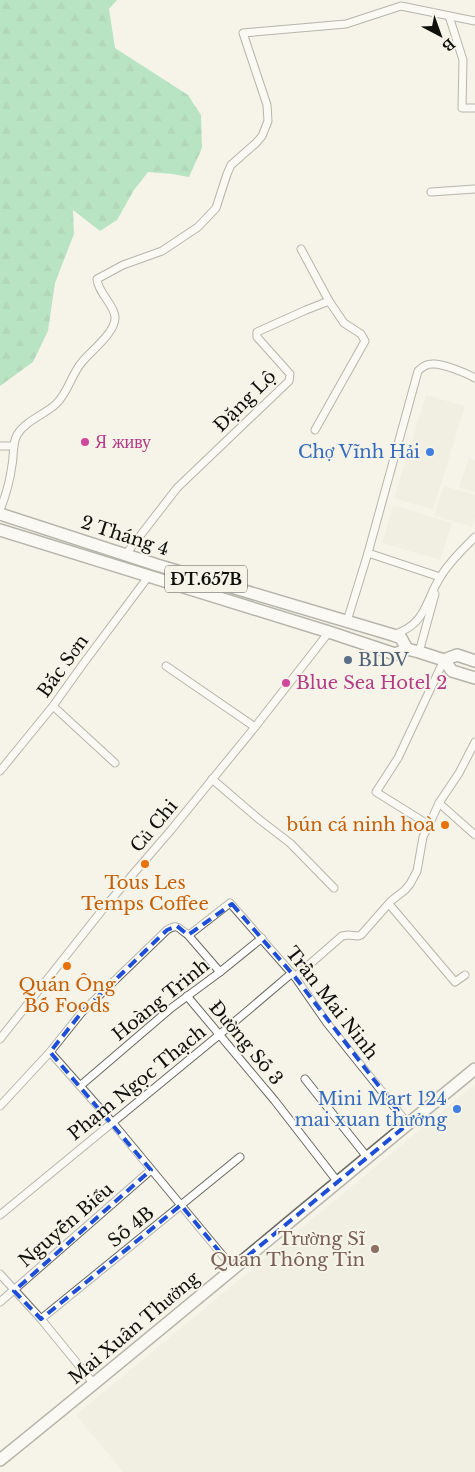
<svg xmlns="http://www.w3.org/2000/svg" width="475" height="1472" viewBox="0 0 475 1472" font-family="'Libre Baskerville',serif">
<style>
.built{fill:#ece9d7}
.forest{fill:url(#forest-firs)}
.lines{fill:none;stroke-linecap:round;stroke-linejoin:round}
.street-casing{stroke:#6a695f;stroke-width:9}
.primary-casing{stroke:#6a695f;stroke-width:14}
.street{stroke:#fff;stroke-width:7}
.primary{stroke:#fff;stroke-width:11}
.marked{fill:none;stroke:#1d4ed8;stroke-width:4;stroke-dasharray:10 6;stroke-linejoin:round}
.hotel-dot{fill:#d1479c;stroke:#f6f4e9;stroke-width:2}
.shop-dot{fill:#3f7fe0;stroke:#f6f4e9;stroke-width:2}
.service-dot{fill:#5c6f8a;stroke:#f6f4e9;stroke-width:2}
.food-dot{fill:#e8710a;stroke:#f6f4e9;stroke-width:2}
.education-dot{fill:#8d6e63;stroke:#f6f4e9;stroke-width:2}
.labels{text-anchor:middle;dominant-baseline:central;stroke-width:4;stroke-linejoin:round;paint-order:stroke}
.shield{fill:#f6f4e9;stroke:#54544e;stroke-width:1}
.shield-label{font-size:16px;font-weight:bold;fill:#0f0f0b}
.street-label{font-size:18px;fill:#0f0f0b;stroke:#f6f4e9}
.hotel-label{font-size:18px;fill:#b23c85;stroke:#f6f4e9;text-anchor:start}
.shop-label{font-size:18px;fill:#366cbe;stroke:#f6f4e9;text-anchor:end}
.service-label{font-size:18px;fill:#4e5e75;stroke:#f6f4e9;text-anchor:start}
.food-label{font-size:18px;fill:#c56008;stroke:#f6f4e9}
.education-label{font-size:18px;fill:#785e54;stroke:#f6f4e9;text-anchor:end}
</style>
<defs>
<pattern id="forest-firs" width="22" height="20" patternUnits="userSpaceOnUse" patternTransform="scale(1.25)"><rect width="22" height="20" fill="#6ed194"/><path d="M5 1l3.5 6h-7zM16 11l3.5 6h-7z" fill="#5eb27e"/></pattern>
</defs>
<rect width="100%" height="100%" fill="#f6f4e9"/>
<g class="built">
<polygon points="426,395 465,406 433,510 394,498"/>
<polygon points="469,458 475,460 475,492 459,487"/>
<polygon points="444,486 475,495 475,517 472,527 434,515"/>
<polygon points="393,505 452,523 440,560 382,543"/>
<polygon points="475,1084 475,1472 123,1472 76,1415"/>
</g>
<polygon class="forest" points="0,0 117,0 109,9 115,48 188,95 201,115 202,148 189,177 172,174 148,172 134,190 117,220 100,231 73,210 74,234 55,283 48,331 33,362 0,386"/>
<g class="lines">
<defs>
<g id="street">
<polyline points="449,16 463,60 462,108 475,108"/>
<polyline points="431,192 475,189"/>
<polyline points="301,249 329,301"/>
<polyline points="0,446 14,446"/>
<path d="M0,510C6,495 10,481 12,465C14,456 12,444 17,435C25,421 44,415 56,404C68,393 71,375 82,362C91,351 116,332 115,317C114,304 98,293 97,279L123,265L162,251L198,227L216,208L227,174L231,165L256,143L262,136L268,121L267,105L243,33L346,24L401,6L475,21"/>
<polyline points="126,554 177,488 289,381 290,374 257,337 257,332 306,310 329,301 344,323 361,334 365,341 315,430"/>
<path d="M440,577L368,553L418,371C422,367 426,364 432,364C442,363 466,373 475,378"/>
<polyline points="347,621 368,553"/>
<path d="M393,635C428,623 424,602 441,576C450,561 463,549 475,537"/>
<polyline points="419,652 435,594"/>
<polyline points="166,666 255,727"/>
<polyline points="53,706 115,763"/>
<polyline points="0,771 53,706 83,664 148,577"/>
<polyline points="212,779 260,820 290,843 334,888"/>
<polyline points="439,803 475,835"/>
<polyline points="429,825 376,792 398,758 444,660"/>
<polyline points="389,904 455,982 465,975"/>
<polyline points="188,935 220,972"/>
<polyline points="295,977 342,936 348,935 358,936 361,935 391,901 405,890 410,884 417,871 423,837 429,825 439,803 459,773 475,742"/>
<polyline points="187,996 275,1101 337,1181"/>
<polyline points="0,1039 103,909 171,830 255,727 329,632"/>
<polyline points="50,1052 112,1122 233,1268"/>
<polyline points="305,1079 367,1157"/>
<polyline points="80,1086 170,1009 220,972 262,938"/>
<path d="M0,1106L50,1052L82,1012L167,930C180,922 179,931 189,935L230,903L295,977L327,1023L408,1124"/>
<polyline points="0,1215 219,1035 292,973"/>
<polyline points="0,1274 41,1319 94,1384"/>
<polyline points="0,1302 151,1170"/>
<polyline points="41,1319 240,1157"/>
</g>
<g id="primary">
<polyline points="0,514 157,565 393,635 401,638 407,649"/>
<polyline points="0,530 329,632 395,654 407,649 419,652 444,660 452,671 475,678"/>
<polyline points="444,660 457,655 475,661"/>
<path d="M0,1460C160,1331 316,1199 475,1069"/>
</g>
</defs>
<use href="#street" class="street-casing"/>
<use href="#primary" class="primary-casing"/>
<use href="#street" class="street"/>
<use href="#primary" class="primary"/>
</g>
<path d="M0 0H475V1472H0ZM232,904L295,977L408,1124L233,1268L181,1205L41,1319L14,1291L151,1170L50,1052L82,1012L167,930L177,926L188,935Z" fill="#f6f4e9" fill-opacity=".55" fill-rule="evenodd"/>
<path class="marked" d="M232,904L295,977L408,1124L233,1268L181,1205L41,1319L14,1291L151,1170L50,1052L82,1012L167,930L177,926L188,935Z"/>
<g class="hotel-dot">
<circle cx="85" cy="442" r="5"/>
<circle cx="286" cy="683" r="5"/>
</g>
<g class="shop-dot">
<circle cx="430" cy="452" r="5"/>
<circle cx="457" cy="1109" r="5"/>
</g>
<circle class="service-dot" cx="348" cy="660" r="5"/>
<g class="food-dot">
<circle cx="445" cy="825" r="5"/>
<circle cx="145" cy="864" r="5"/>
<circle cx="67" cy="966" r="5"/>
</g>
<circle class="education-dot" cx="375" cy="1249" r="5"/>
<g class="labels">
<rect class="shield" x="165" y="565.5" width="82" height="27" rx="4"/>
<g class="shield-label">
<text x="206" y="579">ĐT.657B</text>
</g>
<g class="street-label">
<text transform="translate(245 401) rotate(-45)">Đặng Lộ</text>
<text transform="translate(125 536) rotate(18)">2 Tháng 4</text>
<text transform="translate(63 666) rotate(-54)">Bắc Sơn</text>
<text transform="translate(154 826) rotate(-50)">Củ Chi</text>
<text transform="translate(161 1000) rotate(-39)">Hoàng Trinh</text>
<text transform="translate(332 1003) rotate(52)">Trần Mai Ninh</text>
<text transform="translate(246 1043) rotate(50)">Đường Số 3</text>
<text transform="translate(137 1083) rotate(-39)">Phạm Ngọc Thạch</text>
<text transform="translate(66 1225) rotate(-41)">Nguyễn Biểu</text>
<text transform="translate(131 1227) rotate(-39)">Số 4B</text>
<text transform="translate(134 1328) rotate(-40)">Mai Xuân Thưởng</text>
</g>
<g class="hotel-label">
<text x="95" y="442">Я живу</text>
<text x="296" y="683">Blue Sea Hotel 2</text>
</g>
<g class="shop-label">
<text x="420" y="452">Chợ Vĩnh Hải</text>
<text x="447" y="1099">Mini Mart 124<tspan x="447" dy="21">mai xuan thưởng</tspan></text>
</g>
<g class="service-label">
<text x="358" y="660">BIDV</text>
</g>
<g class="food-label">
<text x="435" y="825" text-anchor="end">bún cá ninh hoà</text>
<text x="145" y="883">Tous Les<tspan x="145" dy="21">Temps Coffee</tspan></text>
<text x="67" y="985">Quán Ông<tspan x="67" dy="21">Bố Foods</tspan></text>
</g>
<g class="education-label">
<text x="365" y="1239">Trường Sĩ<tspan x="365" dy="21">Quan Thông Tin</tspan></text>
</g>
</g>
<g transform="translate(440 35) rotate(139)" stroke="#f6f4e9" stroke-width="4" paint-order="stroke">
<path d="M0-4L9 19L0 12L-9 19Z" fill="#0f0f0b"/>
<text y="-8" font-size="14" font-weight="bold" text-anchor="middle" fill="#0f0f0b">B</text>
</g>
</svg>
